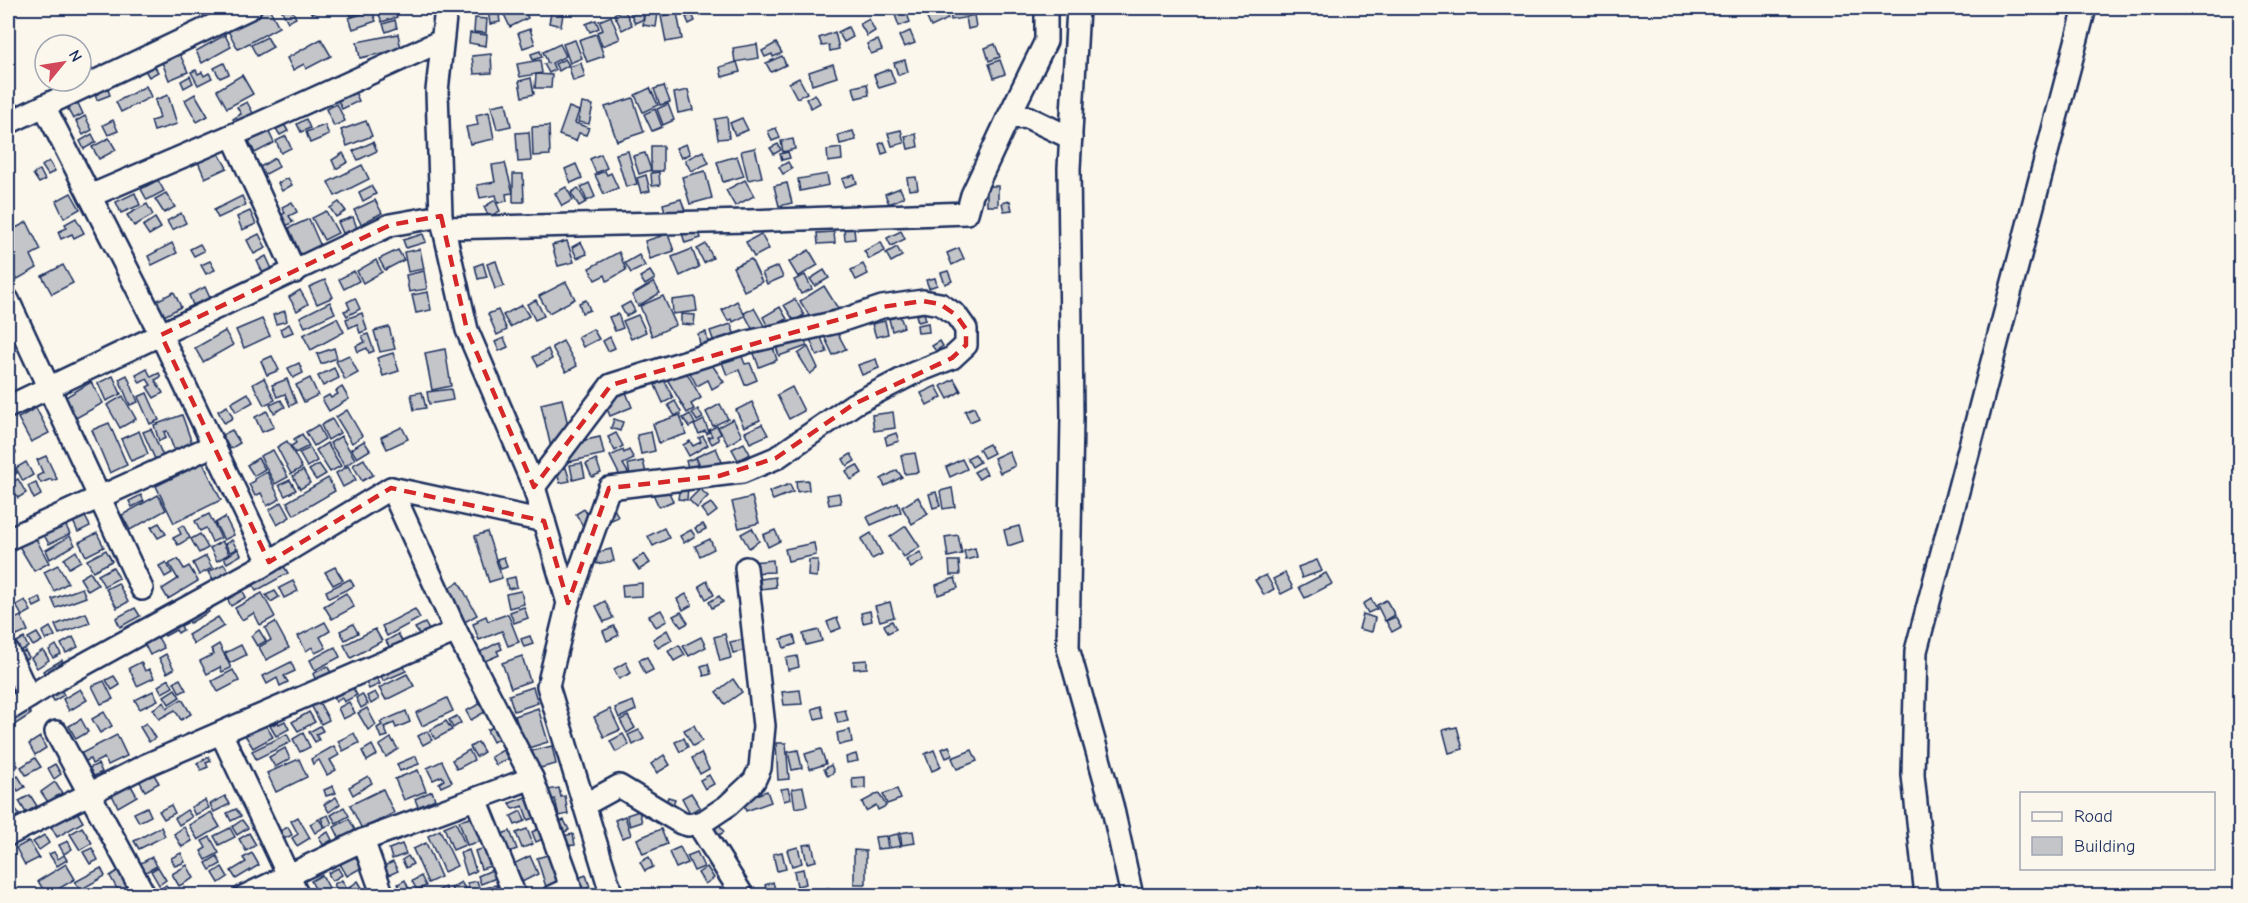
<svg xmlns="http://www.w3.org/2000/svg" width="2248" height="903" viewBox="0 0 2248 903" font-family="'Comic Neue',sans-serif">
<style>
.building{fill:#c3c5c9;stroke:#1b2f5e;stroke-width:1.5}
.lines{fill:none;stroke-linecap:round;stroke-linejoin:round}
.minor-casing{stroke:#1b2f5e;stroke-width:26}
.minor{stroke:#fbf7ec;stroke-width:21}
.marked{fill:none;stroke:#d62828;stroke-width:4.5;stroke-dasharray:12 8;stroke-linejoin:round}
</style>
<rect width="100%" height="100%" fill="#fbf7ec"/>
<filter id="ink" filterUnits="userSpaceOnUse"><feTurbulence type="fractalNoise" baseFrequency=".0167" numOctaves="2"/><feDisplacementMap in="SourceGraphic" scale="12" xChannelSelector="R" yChannelSelector="G"/><feConvolveMatrix kernelMatrix="1 2 1 2 8 2 1 2 1" color-interpolation-filters="sRGB"/></filter>
<g filter="url(#ink)">
<g class="building">
<polygon points="266,8 269,8 279,27 238,49 227,29"/>
<polygon points="288,8 291,8 296,18 288,22 282,11"/>
<polygon points="308,8 324,8 312,14"/>
<polygon points="348,8 372,8 351,16"/>
<polygon points="389,8 393,8 397,17 382,22 378,12"/>
<polygon points="498,8 500,22 490,24 488,9"/>
<polygon points="501,8 523,8 528,18 510,27"/>
<polygon points="552,8 564,8 561,26 549,23"/>
<polygon points="628,8 639,8 644,19 635,23"/>
<polygon points="659,8 675,8 675,9 659,11"/>
<polygon points="943,8 948,19 931,27 926,16"/>
<polygon points="950,8 962,8 964,18 951,20"/>
<polygon points="624,9 632,25 622,30 614,14"/>
<polygon points="372,11 376,21 353,29 349,18"/>
<polygon points="645,11 658,13 656,27 643,25"/>
<polygon points="906,11 910,22 899,26 895,15"/>
<polygon points="677,13 682,39 666,42 661,16"/>
<polygon points="692,14 695,21 689,24 686,17"/>
<polygon points="974,15 976,27 968,29 966,17"/>
<polygon points="611,16 620,39 602,46 597,32 603,30 599,21"/>
<polygon points="475,18 487,19 486,33 474,32"/>
<polygon points="869,19 875,31 867,36 860,24"/>
<polygon points="395,20 397,28 386,32 383,24"/>
<polygon points="596,20 599,28 590,32 586,24"/>
<polygon points="848,27 853,37 844,42 838,32"/>
<polygon points="530,29 535,44 523,48 518,33"/>
<polygon points="910,31 915,43 904,47 899,36"/>
<polygon points="835,32 839,49 830,51 829,45 822,46 819,38"/>
<polygon points="470,33 487,35 486,46 469,43"/>
<polygon points="398,34 401,49 360,58 357,42"/>
<polygon points="596,34 604,56 587,62 579,40"/>
<polygon points="225,35 231,47 202,63 196,51"/>
<polygon points="267,37 273,47 257,56 251,45"/>
<polygon points="321,39 331,56 306,69 304,64 293,70 287,58"/>
<polygon points="575,40 582,58 570,63 563,44"/>
<polygon points="878,40 882,50 871,54 867,44"/>
<polygon points="776,43 782,53 773,57 772,54 765,57 762,51"/>
<polygon points="560,44 566,56 552,63 555,70 549,73 544,64 548,63 543,52"/>
<polygon points="757,44 759,58 735,62 733,48"/>
<polygon points="995,44 1000,57 989,61 985,48"/>
<polygon points="178,50 188,72 169,80 160,57"/>
<polygon points="540,51 542,57 533,60 531,54"/>
<polygon points="491,54 492,73 474,74 472,56"/>
<polygon points="782,56 786,65 771,72 766,63"/>
<polygon points="565,59 569,65 559,71 555,64"/>
<polygon points="540,60 542,73 520,77 517,64"/>
<polygon points="905,60 908,72 898,75 894,63"/>
<polygon points="1000,60 1005,74 994,78 989,64"/>
<polygon points="152,62 158,72 149,77 143,67"/>
<polygon points="737,62 740,72 722,77 720,67"/>
<polygon points="224,63 229,74 220,78 214,68"/>
<polygon points="581,63 585,77 573,81 569,67"/>
<polygon points="833,64 837,77 812,85 809,72"/>
<polygon points="890,69 895,83 879,88 874,75"/>
<polygon points="196,70 198,74 202,72 204,76 209,73 212,78 198,85 191,72"/>
<polygon points="536,74 552,75 551,88 535,88"/>
<polygon points="242,75 253,94 227,108 217,90"/>
<polygon points="190,76 193,83 184,88 181,81"/>
<polygon points="531,78 534,94 522,97 519,81"/>
<polygon points="799,78 807,93 797,98 789,83"/>
<polygon points="867,84 869,95 856,98 853,87"/>
<polygon points="146,86 151,97 121,112 116,102"/>
<polygon points="664,86 670,102 660,105 654,89"/>
<polygon points="107,87 110,95 97,100 94,92"/>
<polygon points="353,88 359,101 342,109 336,96"/>
<polygon points="650,88 658,105 643,112 635,95"/>
<polygon points="688,90 693,110 678,113 674,93"/>
<polygon points="195,94 208,116 197,122 185,100"/>
<polygon points="815,94 820,103 811,108 806,99"/>
<polygon points="168,95 177,124 154,131 151,121 160,118 155,100"/>
<polygon points="75,97 83,114 73,119 64,102"/>
<polygon points="633,98 644,132 617,141 605,107"/>
<polygon points="247,102 255,117 237,127 233,119 241,114 237,107"/>
<polygon points="506,103 511,126 497,129 491,106"/>
<polygon points="582,103 593,105 589,124 578,122"/>
<polygon points="337,104 345,121 334,126 326,109"/>
<polygon points="668,104 674,120 663,125 657,109"/>
<polygon points="569,107 579,111 575,123 589,128 586,135 579,133 576,141 559,135"/>
<polygon points="655,109 662,127 652,131 644,114"/>
<polygon points="489,112 494,139 470,144 466,127 478,125 476,115"/>
<polygon points="85,116 92,130 83,135 76,121"/>
<polygon points="727,117 729,138 718,139 715,119"/>
<polygon points="742,118 748,130 735,135 730,123"/>
<polygon points="306,119 310,128 301,132 297,124"/>
<polygon points="113,120 118,131 108,135 103,125"/>
<polygon points="282,121 288,131 280,135 274,126"/>
<polygon points="366,121 372,136 347,146 341,130"/>
<polygon points="325,125 329,135 310,143 306,132"/>
<polygon points="549,126 550,155 533,156 532,127"/>
<polygon points="776,128 780,138 772,141 768,131"/>
<polygon points="268,130 274,143 255,153 248,139"/>
<polygon points="901,130 904,143 892,146 888,133"/>
<polygon points="853,131 856,140 840,144 838,135"/>
<polygon points="529,132 531,161 518,162 516,133"/>
<polygon points="92,134 96,142 84,149 80,141"/>
<polygon points="916,134 918,147 908,149 905,136"/>
<polygon points="286,136 291,148 281,153 276,141"/>
<polygon points="109,138 116,150 99,159 92,147"/>
<polygon points="793,139 795,149 783,152 781,141"/>
<polygon points="373,142 377,151 358,160 353,151"/>
<polygon points="884,142 888,152 882,154 879,144"/>
<polygon points="686,144 690,154 681,158 676,148"/>
<polygon points="778,144 781,150 774,154 770,148"/>
<rect x="651" y="146" width="12" height="25"/>
<polygon points="755,148 762,177 748,180 741,151"/>
<polygon points="841,148 842,160 828,162 827,150"/>
<polygon points="628,151 637,184 626,187 616,154"/>
<polygon points="703,151 709,163 691,171 685,160"/>
<polygon points="218,152 227,168 205,178 198,162"/>
<polygon points="788,152 790,158 782,160 780,154"/>
<polygon points="343,153 348,162 336,169 332,160"/>
<polygon points="645,153 651,170 639,174 633,156"/>
<polygon points="601,154 607,168 596,173 590,159"/>
<polygon points="737,156 744,176 723,182 717,162"/>
<polygon points="275,158 279,167 264,175 260,167"/>
<polygon points="49,161 55,171 48,175 42,166"/>
<polygon points="788,162 792,169 783,174 779,167"/>
<polygon points="505,163 513,193 506,194 507,201 498,203 496,195 480,198 477,185 495,182 492,165"/>
<polygon points="576,164 582,178 571,183 565,169"/>
<polygon points="362,165 369,179 335,196 328,182"/>
<polygon points="40,170 45,180 39,183 33,174"/>
<polygon points="605,171 607,175 611,173 618,188 604,194 595,175"/>
<polygon points="705,171 712,198 690,204 682,177"/>
<polygon points="659,172 660,185 652,186 651,173"/>
<polygon points="513,174 523,174 524,202 513,202"/>
<polygon points="827,174 829,185 800,191 798,179"/>
<polygon points="646,175 650,191 641,193 637,178"/>
<polygon points="854,175 857,183 845,187 842,179"/>
<polygon points="916,177 918,189 909,190 907,178"/>
<polygon points="288,178 292,185 282,191 278,183"/>
<polygon points="158,180 164,191 147,200 141,189"/>
<polygon points="745,180 754,196 735,206 726,190"/>
<polygon points="589,183 595,197 587,201 581,187"/>
<polygon points="787,183 792,203 779,206 774,186"/>
<polygon points="371,186 376,194 363,201 359,192"/>
<rect x="987" y="186" width="11" height="20"/>
<polygon points="566,187 573,200 562,206 555,193"/>
<polygon points="578,188 586,202 579,206 571,193"/>
<polygon points="900,188 904,197 889,204 885,194"/>
<polygon points="71,193 80,209 64,218 56,201"/>
<polygon points="135,193 140,205 121,213 116,202"/>
<polygon points="166,193 175,207 164,213 155,199"/>
<polygon points="242,196 246,205 218,218 214,210"/>
<polygon points="681,199 685,211 666,216 663,204"/>
<polygon points="375,200 382,213 361,224 354,210"/>
<polygon points="495,200 500,211 489,217 484,207"/>
<polygon points="1010,201 1012,210 1004,211 1002,203"/>
<polygon points="292,202 297,212 289,216 293,222 286,226 281,215 285,213 282,207"/>
<polygon points="339,202 346,211 336,217 330,208"/>
<polygon points="147,204 153,215 134,226 127,215"/>
<polygon points="250,211 256,224 242,230 237,217"/>
<polygon points="326,211 338,233 324,240 312,218"/>
<polygon points="181,213 186,223 172,230 167,221"/>
<polygon points="353,217 357,228 343,233 338,222"/>
<polygon points="76,218 84,233 74,238 72,234 61,239 58,232 67,228 65,224"/>
<polygon points="155,218 161,228 149,235 143,226"/>
<polygon points="309,219 322,249 302,258 289,228"/>
<polygon points="27,222 41,250 31,255 37,268 16,280 8,263 8,232"/>
<polygon points="697,225 701,238 685,243 681,230"/>
<polygon points="854,228 855,239 845,240 844,229"/>
<polygon points="901,231 905,239 891,246 887,238"/>
<polygon points="834,232 835,243 818,244 817,233"/>
<polygon points="259,234 266,248 254,254 247,240"/>
<polygon points="423,234 426,242 406,248 403,240"/>
<polygon points="668,234 674,251 650,259 645,241"/>
<polygon points="761,234 769,249 754,257 746,242"/>
<polygon points="567,241 574,262 558,266 552,245"/>
<polygon points="581,242 587,254 577,258 572,247"/>
<polygon points="881,242 885,251 869,259 864,251"/>
<polygon points="172,243 177,253 152,265 148,256"/>
<polygon points="200,244 204,251 194,256 190,249"/>
<polygon points="706,244 713,258 704,263 697,249"/>
<polygon points="897,247 902,256 891,262 886,253"/>
<polygon points="959,248 964,259 952,265 947,253"/>
<polygon points="420,249 424,269 408,272 404,252"/>
<polygon points="692,249 699,267 680,276 672,257"/>
<polygon points="398,250 404,260 385,270 379,259"/>
<polygon points="809,250 818,265 798,277 789,262"/>
<polygon points="619,252 626,270 607,281 605,275 595,280 589,268"/>
<polygon points="639,255 645,266 631,273 625,263"/>
<polygon points="266,256 272,269 263,273 257,261"/>
<polygon points="751,259 762,282 744,291 733,267"/>
<polygon points="376,260 382,272 363,283 357,271"/>
<polygon points="210,261 215,270 206,274 201,265"/>
<polygon points="496,261 504,286 495,289 487,264"/>
<polygon points="483,263 487,277 478,279 475,266"/>
<polygon points="863,264 868,274 856,280 851,270"/>
<polygon points="63,265 73,283 52,294 42,276"/>
<polygon points="778,266 783,277 767,284 762,273"/>
<polygon points="824,270 829,278 815,286 810,279"/>
<polygon points="354,271 359,281 344,289 339,279"/>
<polygon points="424,271 427,289 409,292 406,275"/>
<polygon points="650,271 655,279 645,285 640,277"/>
<polygon points="948,271 952,281 945,284 941,273"/>
<polygon points="805,275 812,289 801,294 794,280"/>
<polygon points="935,278 937,285 929,288 926,280"/>
<polygon points="325,280 333,297 317,304 309,287"/>
<polygon points="566,282 575,299 549,313 539,296"/>
<polygon points="654,282 660,293 638,306 632,295"/>
<polygon points="824,286 839,310 815,325 800,301"/>
<polygon points="205,287 210,298 193,305 189,295"/>
<polygon points="300,290 308,304 297,311 289,297"/>
<polygon points="174,292 181,307 164,316 156,301"/>
<polygon points="428,292 431,310 416,313 412,295"/>
<polygon points="663,296 676,325 652,336 640,306"/>
<polygon points="695,297 697,311 673,314 672,300"/>
<polygon points="355,298 360,309 347,316 344,311 350,309 347,302"/>
<polygon points="795,299 804,315 794,321 784,305"/>
<polygon points="536,300 544,316 535,320 527,304"/>
<polygon points="586,300 590,310 582,313 579,303"/>
<polygon points="737,301 745,316 733,322 732,319 728,321 722,310"/>
<polygon points="330,302 335,313 305,327 300,317"/>
<polygon points="630,302 635,311 626,316 621,307"/>
<polygon points="522,305 529,316 510,327 503,315"/>
<polygon points="780,307 787,319 769,329 763,317"/>
<polygon points="754,308 767,331 756,336 744,313"/>
<polygon points="498,310 507,330 497,335 488,314"/>
<polygon points="285,311 287,321 276,324 273,315"/>
<polygon points="362,313 367,330 360,333 357,324 349,328 346,319"/>
<polygon points="924,313 926,320 918,322 916,315"/>
<polygon points="618,314 623,328 615,331 609,317"/>
<polygon points="681,314 695,315 694,325 681,324"/>
<polygon points="638,315 646,332 631,339 623,321"/>
<polygon points="900,316 904,327 892,331 889,319"/>
<polygon points="337,318 344,332 311,350 303,335"/>
<polygon points="262,319 270,336 244,348 236,330"/>
<polygon points="885,321 888,334 876,337 872,324"/>
<polygon points="928,323 929,332 918,333 917,325"/>
<polygon points="289,324 293,332 283,336 280,329"/>
<polygon points="731,324 735,336 714,342 710,331"/>
<polygon points="389,327 395,349 380,352 374,331"/>
<polygon points="593,329 599,339 583,347 578,337"/>
<polygon points="836,330 846,349 833,355 824,336"/>
<polygon points="225,331 233,345 203,362 195,348"/>
<polygon points="706,332 708,343 700,344 698,334"/>
<polygon points="368,334 374,351 369,353 367,348 358,352 356,346 365,342 362,336"/>
<polygon points="802,334 807,346 779,356 775,343"/>
<polygon points="820,335 827,352 817,356 810,339"/>
<polygon points="610,337 615,348 608,351 603,341"/>
<polygon points="504,338 508,347 499,351 495,342"/>
<polygon points="563,341 577,366 566,372 552,347"/>
<polygon points="940,341 943,346 936,351 932,346"/>
<polygon points="772,344 777,360 759,367 753,351"/>
<polygon points="808,347 818,368 810,374 798,354"/>
<polygon points="334,348 337,358 321,364 317,354"/>
<polygon points="445,349 451,386 432,390 425,353"/>
<polygon points="548,349 552,359 538,366 533,357"/>
<polygon points="740,352 745,364 750,363 757,380 745,385 739,370 727,375 721,360"/>
<polygon points="393,353 399,371 383,376 377,358"/>
<polygon points="349,355 358,373 345,380 336,361"/>
<polygon points="272,356 279,370 267,375 261,361"/>
<polygon points="876,359 879,368 862,375 858,365"/>
<polygon points="710,362 724,382 712,389 708,380 697,386 690,373"/>
<polygon points="299,363 303,373 293,378 288,368"/>
<polygon points="334,368 339,378 323,386 318,376"/>
<polygon points="684,368 701,398 691,404 694,409 687,413 667,379"/>
<polygon points="147,369 151,377 159,373 161,377 155,380 163,393 154,398 147,387 151,385 147,379 140,383 136,375"/>
<polygon points="127,375 138,402 130,405 119,379"/>
<polygon points="113,376 121,394 106,401 98,383"/>
<polygon points="264,378 275,400 264,405 253,384"/>
<polygon points="310,378 318,395 304,402 296,385"/>
<polygon points="287,379 296,403 290,406 285,394 277,397 272,385"/>
<polygon points="954,379 961,391 948,399 941,386"/>
<polygon points="664,380 673,398 663,403 655,385"/>
<polygon points="91,382 103,403 76,418 64,398"/>
<polygon points="936,386 942,397 927,405 921,393"/>
<polygon points="342,387 349,399 329,411 322,399 329,395 331,398 338,394 336,391"/>
<polygon points="792,387 804,411 789,419 777,395"/>
<polygon points="451,389 453,400 429,404 427,392"/>
<polygon points="625,390 632,407 610,416 603,399"/>
<polygon points="422,392 426,408 414,410 411,394"/>
<polygon points="147,393 159,420 150,424 138,397"/>
<polygon points="248,393 253,402 236,412 231,403"/>
<polygon points="123,396 136,419 120,428 107,405"/>
<polygon points="562,399 572,443 600,437 604,454 555,465 541,404"/>
<polygon points="281,400 285,407 274,413 270,405"/>
<polygon points="675,401 681,412 675,416 668,405"/>
<polygon points="752,402 760,420 744,427 736,410"/>
<polygon points="720,404 728,419 713,426 706,412"/>
<polygon points="227,406 233,418 224,423 218,411"/>
<polygon points="974,407 979,418 970,422 965,411"/>
<polygon points="36,408 49,433 31,442 18,418"/>
<polygon points="698,409 703,418 697,421 692,413"/>
<polygon points="347,410 362,436 352,443 336,417"/>
<polygon points="267,411 274,427 262,432 255,417"/>
<polygon points="893,412 895,428 874,431 872,415"/>
<polygon points="690,414 695,424 689,427 683,418"/>
<polygon points="182,415 193,446 175,452 167,431 164,432 166,438 159,441 154,425"/>
<polygon points="680,415 686,434 659,443 653,424"/>
<polygon points="332,419 340,433 328,440 321,425"/>
<polygon points="614,419 623,422 620,431 611,428"/>
<polygon points="733,419 742,436 728,445 718,427"/>
<polygon points="704,420 709,432 707,434 705,431 699,434 694,425"/>
<polygon points="109,423 127,465 110,473 92,430"/>
<polygon points="762,424 768,435 750,443 745,432"/>
<polygon points="318,425 325,439 314,446 306,432"/>
<polygon points="717,426 721,434 717,436 719,440 712,444 708,437 712,436 709,430"/>
<polygon points="402,427 408,439 387,449 381,437"/>
<polygon points="151,429 163,456 155,459 143,432"/>
<polygon points="8,430 14,442 8,445"/>
<polygon points="232,430 240,443 230,449 222,435"/>
<polygon points="139,431 148,454 131,461 121,439"/>
<polygon points="651,432 655,451 641,454 637,435"/>
<polygon points="616,433 623,446 615,451 608,437"/>
<polygon points="896,433 899,441 887,445 885,437"/>
<polygon points="302,434 309,446 295,453 291,446 296,443 294,439"/>
<polygon points="341,436 355,459 345,466 330,443"/>
<polygon points="703,436 708,445 689,456 683,445 690,441 693,446 701,442 699,438"/>
<polygon points="287,441 302,468 291,474 277,447"/>
<polygon points="364,441 370,450 357,458 351,449"/>
<polygon points="327,443 341,466 330,472 316,450"/>
<polygon points="744,443 750,454 738,460 732,449"/>
<polygon points="989,444 994,453 984,458 979,449"/>
<polygon points="12,445 16,453 8,457 8,448"/>
<polygon points="310,448 317,461 307,467 299,453"/>
<polygon points="716,448 723,464 703,473 696,457"/>
<polygon points="273,450 288,477 275,484 260,456"/>
<polygon points="623,450 624,453 629,450 634,459 623,464 629,474 621,478 610,456"/>
<polygon points="1009,451 1015,466 1000,473 994,458"/>
<polygon points="915,453 919,472 905,474 901,455"/>
<polygon points="851,454 855,461 847,466 843,459"/>
<polygon points="975,454 980,462 972,467 967,458"/>
<polygon points="46,456 57,479 52,481 51,479 41,483 37,476 43,473 37,460"/>
<polygon points="258,458 265,469 254,476 247,465"/>
<polygon points="695,458 699,470 690,473 686,461"/>
<polygon points="364,459 373,475 362,481 353,465"/>
<polygon points="596,459 601,473 592,477 586,464"/>
<polygon points="962,459 967,469 950,477 946,467"/>
<polygon points="643,461 646,473 630,476 628,464"/>
<polygon points="10,462 17,473 10,477 8,463"/>
<polygon points="26,462 33,475 23,481 16,468"/>
<polygon points="203,463 221,500 174,523 156,486"/>
<polygon points="582,463 585,477 573,480 570,465"/>
<polygon points="319,464 326,474 316,480 309,470"/>
<polygon points="857,465 862,473 851,480 846,471"/>
<polygon points="348,466 356,480 343,487 336,473"/>
<polygon points="983,467 987,474 979,479 974,472"/>
<polygon points="566,468 570,481 560,483 556,470"/>
<polygon points="303,470 310,483 300,489 293,476"/>
<polygon points="897,470 902,477 885,486 881,479"/>
<polygon points="267,472 280,499 267,506 261,493 255,496 249,484 255,481 254,479"/>
<polygon points="328,478 335,491 294,515 287,502"/>
<polygon points="18,479 26,493 18,498 10,483"/>
<polygon points="290,480 296,490 285,496 279,485"/>
<polygon points="808,480 809,490 797,492 796,481"/>
<polygon points="36,483 41,495 34,499 28,486"/>
<polygon points="790,484 793,492 773,500 769,492"/>
<polygon points="680,485 688,486 687,500 678,499"/>
<polygon points="667,488 673,501 659,507 653,494"/>
<polygon points="952,488 955,507 943,509 940,491"/>
<polygon points="700,489 708,496 697,508 689,500"/>
<polygon points="936,492 940,506 933,508 929,494"/>
<polygon points="839,493 841,503 829,505 827,495"/>
<polygon points="141,495 144,501 132,507 129,501"/>
<polygon points="158,495 166,510 130,530 122,515"/>
<polygon points="752,497 759,523 739,528 732,502"/>
<polygon points="918,497 928,514 912,524 902,507"/>
<polygon points="282,502 290,517 277,525 269,510"/>
<polygon points="711,503 717,511 708,518 701,509"/>
<polygon points="898,503 901,512 871,525 867,517"/>
<polygon points="613,506 618,517 609,521 604,510"/>
<polygon points="584,509 592,523 584,528 576,514"/>
<polygon points="83,513 90,526 78,532 72,519"/>
<polygon points="209,514 221,538 212,542 206,528 200,531 195,521"/>
<polygon points="225,517 234,535 224,540 215,523"/>
<polygon points="159,523 166,534 158,538 151,527"/>
<polygon points="65,524 70,534 49,544 44,535"/>
<polygon points="703,524 706,529 698,533 695,528"/>
<polygon points="183,525 190,538 178,545 173,538 181,534 178,528"/>
<polygon points="906,526 920,547 904,557 890,537"/>
<polygon points="1019,526 1023,541 1008,546 1004,530"/>
<polygon points="664,528 669,538 653,546 648,536"/>
<polygon points="752,528 759,541 749,548 741,534"/>
<polygon points="691,530 695,536 684,543 680,536"/>
<polygon points="775,530 780,541 768,547 763,535"/>
<polygon points="487,532 502,578 489,582 475,536"/>
<polygon points="97,533 104,547 86,556 79,542"/>
<polygon points="871,533 882,554 872,559 861,539"/>
<polygon points="200,534 208,548 199,553 191,539"/>
<polygon points="958,535 962,554 948,557 945,537"/>
<polygon points="70,536 75,545 50,559 46,550"/>
<polygon points="35,537 49,563 34,571 19,546"/>
<polygon points="710,539 714,549 700,556 695,546"/>
<polygon points="232,540 237,549 230,552 225,544"/>
<polygon points="222,541 229,554 217,561 210,548"/>
<polygon points="814,543 816,555 788,561 785,549"/>
<polygon points="975,548 977,557 966,560 964,551"/>
<polygon points="238,549 241,555 227,563 224,558"/>
<polygon points="611,549 614,561 597,564 595,553"/>
<polygon points="106,550 112,561 93,571 87,560"/>
<polygon points="76,551 81,561 69,568 64,559"/>
<polygon points="920,552 924,560 911,568 906,560"/>
<polygon points="644,554 650,563 639,570 633,561"/>
<polygon points="206,556 212,568 199,575 193,563"/>
<polygon points="504,557 507,567 501,569 497,559"/>
<polygon points="178,559 184,569 189,566 198,581 168,599 162,589 178,579 169,564"/>
<polygon points="773,560 774,572 752,573 751,562"/>
<polygon points="809,560 818,560 817,577 808,576"/>
<polygon points="1317,560 1322,571 1302,578 1298,567"/>
<polygon points="949,561 959,561 960,575 950,575"/>
<polygon points="166,562 172,573 165,577 159,566"/>
<polygon points="224,564 229,572 213,580 208,572"/>
<polygon points="58,565 68,583 54,591 44,572"/>
<polygon points="283,565 288,573 256,591 252,582"/>
<polygon points="113,567 119,578 104,586 98,575"/>
<polygon points="335,567 343,580 333,585 325,572"/>
<polygon points="90,572 98,585 88,591 80,578"/>
<polygon points="1285,573 1293,588 1281,594 1273,579"/>
<polygon points="1326,573 1332,584 1305,598 1299,587"/>
<polygon points="1266,575 1274,589 1264,595 1255,580"/>
<polygon points="515,577 517,587 508,589 506,579"/>
<polygon points="775,577 776,587 761,589 760,579"/>
<polygon points="955,578 958,588 938,595 936,585"/>
<polygon points="350,579 354,586 329,598 326,591"/>
<polygon points="293,581 298,591 284,598 279,588"/>
<polygon points="707,581 714,595 706,599 699,586"/>
<polygon points="459,582 477,615 463,623 445,590"/>
<polygon points="118,583 128,602 117,608 106,589"/>
<polygon points="642,583 642,596 623,597 622,585"/>
<polygon points="82,588 86,597 56,608 52,599"/>
<polygon points="241,588 246,597 231,606 226,596"/>
<polygon points="275,591 279,597 271,602 266,595"/>
<polygon points="521,591 524,604 509,608 506,594"/>
<polygon points="262,593 275,617 260,625 254,613 242,620 235,608"/>
<polygon points="346,593 354,607 332,619 324,606"/>
<polygon points="686,594 692,605 683,610 677,599"/>
<polygon points="719,596 723,602 712,608 709,602"/>
<polygon points="40,597 42,603 34,607 31,601"/>
<polygon points="1371,599 1377,609 1368,613 1363,604"/>
<polygon points="25,600 31,611 22,616 16,605"/>
<polygon points="1386,600 1395,615 1385,621 1377,605"/>
<polygon points="605,601 613,618 604,622 596,606"/>
<polygon points="890,602 894,617 880,621 875,606"/>
<polygon points="206,605 209,612 190,623 186,616"/>
<polygon points="524,607 528,618 514,623 510,612"/>
<polygon points="135,608 140,616 120,627 116,618"/>
<polygon points="415,609 420,618 387,636 382,626"/>
<polygon points="661,610 667,621 656,627 649,616"/>
<polygon points="870,611 872,621 863,623 861,613"/>
<polygon points="681,612 688,623 681,627 673,616"/>
<polygon points="86,613 90,623 59,634 55,625"/>
<polygon points="508,614 519,642 508,646 502,631 479,640 473,624 478,622 477,620 486,616 488,621"/>
<polygon points="1363,614 1375,618 1372,632 1359,629"/>
<polygon points="21,616 28,631 17,636 10,621"/>
<polygon points="183,617 187,623 181,626 183,630 178,633 176,630 165,636 161,629"/>
<polygon points="218,617 224,626 194,644 188,635"/>
<polygon points="1395,617 1401,627 1392,632 1386,621"/>
<polygon points="837,618 841,628 831,632 827,622"/>
<polygon points="892,621 896,629 888,633 884,625"/>
<polygon points="275,622 289,648 266,660 259,647 271,640 265,628"/>
<polygon points="325,622 330,631 320,637 326,648 315,653 312,647 306,651 298,636"/>
<polygon points="425,623 429,630 420,635 415,628"/>
<polygon points="353,624 358,633 345,640 340,631"/>
<polygon points="614,626 619,635 607,641 603,631"/>
<polygon points="50,627 55,636 46,640 42,632"/>
<polygon points="375,629 382,641 351,658 344,645"/>
<polygon points="259,630 266,641 257,646 251,636"/>
<polygon points="667,630 672,640 658,648 653,639"/>
<polygon points="819,630 822,641 806,645 803,634"/>
<polygon points="37,633 42,641 33,646 28,638"/>
<polygon points="156,634 164,648 150,655 143,641"/>
<polygon points="398,634 402,641 390,648 386,641"/>
<polygon points="725,634 731,658 720,661 714,637"/>
<polygon points="794,635 796,644 784,648 781,639"/>
<polygon points="530,636 533,644 524,647 521,639"/>
<polygon points="73,637 78,647 66,653 61,644"/>
<polygon points="701,637 706,647 689,656 683,646"/>
<polygon points="24,638 28,647 18,652 14,643"/>
<polygon points="745,639 747,650 733,653 730,642"/>
<polygon points="499,642 502,649 497,651 499,655 485,661 480,652"/>
<polygon points="219,644 231,668 222,672 220,667 207,674 200,661 214,654 211,649"/>
<polygon points="56,645 61,654 53,658 49,650"/>
<polygon points="241,645 246,655 230,663 225,653"/>
<polygon points="679,645 685,655 674,661 668,651"/>
<polygon points="335,647 340,657 315,670 310,660"/>
<polygon points="43,650 49,660 37,668 31,658"/>
<polygon points="25,651 29,657 21,662 17,655"/>
<polygon points="166,654 174,669 167,673 159,658"/>
<polygon points="522,656 530,681 511,688 502,663"/>
<polygon points="797,656 799,667 788,670 786,658"/>
<polygon points="647,657 653,670 645,674 639,660"/>
<polygon points="62,660 67,668 48,679 43,671"/>
<polygon points="867,660 867,668 854,669 854,661"/>
<polygon points="141,662 145,671 149,669 154,678 137,686 129,668"/>
<polygon points="291,662 295,671 284,676 288,682 280,686 277,678 267,684 263,676"/>
<polygon points="402,662 406,671 383,681 379,671"/>
<polygon points="626,662 631,673 619,679 614,669"/>
<polygon points="708,664 711,674 704,676 701,666"/>
<polygon points="327,666 332,674 317,682 313,674"/>
<polygon points="233,670 239,681 218,692 212,681"/>
<polygon points="407,674 414,686 386,700 379,688"/>
<polygon points="375,675 380,684 369,689 365,680"/>
<polygon points="114,676 120,685 112,690 106,680"/>
<polygon points="169,679 173,687 162,693 158,686"/>
<polygon points="180,679 186,690 180,693 174,682"/>
<polygon points="733,679 742,692 725,704 716,692"/>
<polygon points="104,681 113,699 101,704 92,686"/>
<polygon points="350,683 357,695 344,702 342,698 336,702 332,694"/>
<polygon points="533,687 538,703 514,711 509,695"/>
<polygon points="60,688 64,695 54,701 50,694"/>
<polygon points="80,689 87,700 69,711 63,699"/>
<polygon points="175,689 180,697 169,704 164,696"/>
<polygon points="800,690 802,704 784,705 782,692"/>
<polygon points="153,691 158,700 140,709 135,700"/>
<polygon points="375,692 379,699 371,704 367,696"/>
<polygon points="362,694 368,704 361,708 356,698"/>
<polygon points="317,698 329,720 321,724 310,703"/>
<polygon points="447,698 453,711 422,726 416,713"/>
<polygon points="182,699 191,714 181,720 175,710 159,719 153,709 164,702 167,708"/>
<polygon points="633,701 636,710 619,718 615,708"/>
<polygon points="349,702 355,713 343,719 338,708"/>
<polygon points="483,702 488,710 471,720 466,711"/>
<polygon points="25,706 31,714 8,729 8,717"/>
<polygon points="821,706 824,717 815,719 812,709"/>
<polygon points="367,708 376,725 368,730 358,713"/>
<polygon points="538,708 548,742 525,749 515,716"/>
<polygon points="610,709 620,730 604,737 594,717"/>
<polygon points="845,710 848,721 838,723 835,712"/>
<polygon points="406,711 410,722 396,728 394,723 384,727 388,736 381,738 377,728 382,725 380,722"/>
<polygon points="104,712 112,726 100,733 92,719"/>
<polygon points="309,712 315,722 298,731 292,722"/>
<polygon points="457,716 461,723 453,728 449,720"/>
<polygon points="628,716 635,728 627,733 620,720"/>
<polygon points="81,719 88,732 76,739 69,726"/>
<polygon points="285,721 289,729 276,736 270,726 278,722 279,724"/>
<polygon points="446,721 452,730 435,739 430,730"/>
<polygon points="146,723 155,738 149,742 140,727"/>
<polygon points="265,724 273,737 253,748 245,735"/>
<polygon points="694,725 702,741 693,746 684,730"/>
<polygon points="320,726 323,731 316,734 319,740 315,742 309,732"/>
<polygon points="494,726 500,738 493,742 487,730"/>
<polygon points="1457,727 1463,749 1449,753 1443,730"/>
<polygon points="639,730 644,739 633,745 628,735"/>
<polygon points="850,730 852,742 839,745 837,733"/>
<polygon points="427,731 432,740 423,745 418,736"/>
<polygon points="303,733 310,747 300,752 293,739"/>
<polygon points="354,733 359,743 343,751 338,741"/>
<polygon points="287,734 291,742 256,759 252,751"/>
<polygon points="623,734 629,745 616,752 610,741"/>
<polygon points="117,735 127,756 108,765 104,758 92,764 90,759 82,763 78,755"/>
<polygon points="40,737 46,748 35,755 29,744"/>
<polygon points="236,738 246,756 239,760 229,742"/>
<polygon points="391,738 398,749 386,757 379,746"/>
<polygon points="684,738 688,747 680,752 675,742"/>
<polygon points="478,742 484,752 476,757 470,747"/>
<polygon points="776,743 786,743 789,779 778,780"/>
<polygon points="372,745 377,755 367,761 362,751"/>
<polygon points="334,746 339,755 330,760 336,770 327,775 319,760 313,764 311,759"/>
<polygon points="552,746 556,764 536,769 532,751"/>
<polygon points="949,746 953,755 946,758 942,749"/>
<polygon points="285,748 290,759 275,767 269,757"/>
<polygon points="821,749 826,764 810,769 805,754"/>
<polygon points="469,750 474,760 457,769 452,760"/>
<polygon points="503,750 508,759 496,765 491,757"/>
<polygon points="798,750 802,768 792,770 788,752"/>
<polygon points="934,750 941,767 932,771 925,754"/>
<polygon points="972,750 977,761 957,769 952,758"/>
<polygon points="701,753 709,769 700,774 692,758"/>
<polygon points="856,754 858,761 847,763 846,757"/>
<polygon points="664,755 670,765 657,773 651,764"/>
<polygon points="416,756 419,764 400,771 397,764"/>
<polygon points="209,757 211,761 206,763 208,767 201,770 197,763"/>
<polygon points="14,758 18,766 10,770 8,761"/>
<polygon points="35,758 41,767 26,775 21,767"/>
<polygon points="299,759 307,777 276,792 267,773"/>
<polygon points="442,761 452,782 441,787 439,783 444,780 442,776 433,780 427,768"/>
<polygon points="55,764 61,774 54,779 48,768"/>
<polygon points="98,764 102,772 89,779 85,770"/>
<polygon points="831,765 834,772 828,776 824,769"/>
<polygon points="418,770 426,791 404,800 395,779"/>
<polygon points="153,773 159,783 145,791 139,780"/>
<polygon points="709,775 714,784 705,789 700,780"/>
<polygon points="18,776 25,787 18,791 11,780"/>
<polygon points="368,776 372,783 353,795 349,787"/>
<polygon points="865,777 865,788 853,789 852,778"/>
<polygon points="55,782 62,793 48,802 41,792"/>
<polygon points="130,784 137,796 118,807 112,795"/>
<polygon points="333,786 336,793 326,796 324,790"/>
<polygon points="803,787 807,806 795,808 792,789"/>
<polygon points="559,788 561,797 565,796 568,814 559,816 555,799 549,800 547,790"/>
<polygon points="788,788 791,799 784,801 781,789"/>
<polygon points="383,789 394,813 362,829 350,805"/>
<polygon points="897,789 901,799 887,804 883,794"/>
<polygon points="432,791 435,799 418,807 415,799"/>
<polygon points="767,791 771,802 746,811 742,800"/>
<polygon points="691,793 700,807 690,813 682,798"/>
<polygon points="879,793 886,806 878,810 876,805 866,811 862,802"/>
<polygon points="30,795 37,806 26,813 19,801"/>
<polygon points="531,795 539,816 528,820 523,806 513,809 510,803"/>
<polygon points="225,796 230,804 214,812 210,804"/>
<polygon points="336,797 340,804 329,812 324,804"/>
<polygon points="668,797 675,799 672,808 665,806"/>
<polygon points="205,800 209,808 195,815 191,807"/>
<polygon points="171,805 175,813 164,819 159,811"/>
<polygon points="14,806 19,815 8,821 8,810"/>
<polygon points="147,807 151,816 139,822 134,813"/>
<polygon points="344,807 349,816 336,823 331,815"/>
<polygon points="236,809 241,816 231,821 227,813"/>
<polygon points="76,810 83,822 57,837 50,825"/>
<polygon points="187,810 192,817 179,825 175,818"/>
<polygon points="521,811 525,821 515,825 511,816"/>
<polygon points="639,811 642,822 630,826 627,815"/>
<polygon points="211,812 220,827 198,840 189,825"/>
<polygon points="328,815 332,824 325,827 321,818"/>
<polygon points="625,816 631,835 622,838 615,820"/>
<polygon points="298,817 310,838 297,846 292,838 298,834 291,821"/>
<polygon points="474,817 482,841 467,845 459,821"/>
<polygon points="319,819 324,827 315,833 310,824"/>
<polygon points="349,819 355,830 340,839 334,827"/>
<polygon points="242,820 248,828 237,835 232,827"/>
<polygon points="564,820 569,830 560,834 555,824"/>
<polygon points="456,822 465,845 453,850 444,827"/>
<polygon points="718,822 724,832 713,839 707,828"/>
<polygon points="82,827 92,843 80,850 70,834"/>
<polygon points="161,827 165,836 139,849 134,841"/>
<polygon points="184,827 192,841 182,847 174,834"/>
<polygon points="288,827 292,835 282,840 278,832"/>
<polygon points="543,827 547,837 536,842 532,832"/>
<polygon points="230,828 235,837 219,845 214,836"/>
<polygon points="527,829 533,844 522,848 516,833"/>
<polygon points="661,829 667,844 643,854 637,839"/>
<polygon points="440,830 457,866 444,872 428,836"/>
<polygon points="510,831 517,849 506,853 499,835"/>
<polygon points="913,831 915,843 902,845 900,833"/>
<polygon points="328,832 332,840 323,845 319,837"/>
<polygon points="249,833 256,845 246,851 239,839"/>
<polygon points="573,834 575,845 564,846 562,836"/>
<polygon points="898,834 901,846 890,848 888,836"/>
<polygon points="44,835 49,843 39,850 33,842"/>
<polygon points="886,836 888,848 877,849 875,837"/>
<polygon points="210,837 219,853 206,860 201,851 206,848 202,841"/>
<polygon points="29,841 39,858 25,865 16,848"/>
<polygon points="68,841 72,849 64,854 59,845"/>
<polygon points="426,843 441,877 428,883 413,849"/>
<polygon points="402,844 406,854 392,859 389,849"/>
<polygon points="812,844 816,861 807,863 803,845"/>
<polygon points="680,847 688,863 676,868 669,852"/>
<polygon points="798,847 802,863 792,866 787,850"/>
<polygon points="92,848 98,860 90,864 83,852"/>
<polygon points="486,848 491,866 481,869 475,851"/>
<polygon points="469,850 476,871 467,875 460,853"/>
<polygon points="854,850 866,851 866,884 854,884"/>
<polygon points="54,852 58,859 64,855 67,860 57,866 49,854"/>
<polygon points="697,852 704,867 694,871 687,856"/>
<polygon points="782,852 786,869 777,871 773,854"/>
<polygon points="181,853 185,862 175,866 171,858"/>
<polygon points="252,853 259,865 236,879 231,871 246,862 243,858"/>
<polygon points="551,854 559,883 546,887 537,858"/>
<polygon points="217,856 221,864 210,870 206,863"/>
<polygon points="355,856 361,868 347,876 340,864"/>
<polygon points="408,856 413,864 406,868 402,860"/>
<polygon points="530,856 538,874 522,882 513,864"/>
<polygon points="152,857 157,866 144,873 139,864"/>
<polygon points="649,857 653,867 645,871 640,862"/>
<polygon points="393,862 398,871 389,875 384,866"/>
<polygon points="66,864 75,879 47,896 38,881"/>
<polygon points="187,865 194,878 179,886 172,874"/>
<polygon points="158,867 166,880 159,885 151,871"/>
<polygon points="222,867 228,877 219,883 213,873"/>
<polygon points="707,867 714,878 705,884 698,873"/>
<polygon points="101,868 105,876 80,890 75,882"/>
<polygon points="338,868 342,875 332,881 328,873"/>
<polygon points="803,869 806,884 797,886 794,871"/>
<polygon points="119,870 131,891 124,896 121,896 110,876"/>
<polygon points="492,870 496,878 481,884 478,876"/>
<polygon points="322,875 333,895 331,896 319,896 311,881"/>
<polygon points="586,875 590,887 581,891 576,879"/>
<polygon points="421,876 426,886 417,890 412,881"/>
<polygon points="342,880 347,890 339,894 334,884"/>
<polygon points="405,880 412,896 404,896 398,884"/>
<polygon points="358,881 367,896 356,896 350,887"/>
<polygon points="477,881 482,896 471,896 467,883"/>
<polygon points="461,882 469,895 468,896 456,896 451,888"/>
<polygon points="773,882 775,889 767,892 765,885"/>
<polygon points="166,885 171,894 162,896 159,890"/>
<polygon points="496,885 499,896 487,896 485,888"/>
<polygon points="445,887 449,896 437,896 436,892"/>
<polygon points="829,888 831,896 821,896 820,890"/>
<polygon points="864,888 866,896 847,896 846,891"/>
<polygon points="35,890 38,896 24,896"/>
<polygon points="784,890 785,896 763,896"/>
</g>
<g class="lines">
<defs>
<g id="minor">
<polyline points="446,8 437,91 441,216 467,330 534,487 568,603 548,686 612,896"/>
<polyline points="1078,8 1069,168 1072,417 1068,648 1112,805 1132,896"/>
<polyline points="44,106 161,335 269,562"/>
<polyline points="1008,118 1046,41 1046,8"/>
<polyline points="8,123 250,8"/>
<polyline points="232,135 295,272"/>
<polyline points="90,196 256,125 441,41"/>
<polyline points="444,228 749,221 967,213 972,195 1008,118 1027,117 1071,138"/>
<polyline points="8,300 142,589"/>
<polyline points="8,407 390,225 441,216"/>
<polyline points="534,487 611,385 748,342 837,322 882,307 923,301 940,304 956,315 966,329 966,345 952,358 914,373 854,404 776,458 742,472 609,488 568,603"/>
<polyline points="391,488 456,631 532,778 567,875 572,896"/>
<polyline points="8,539 214,445"/>
<polyline points="8,652 29,697"/>
<polyline points="8,710 63,676 259,568 391,488 544,521"/>
<polyline points="56,732 145,896"/>
<polyline points="221,733 298,896"/>
<polyline points="476,799 515,896"/>
<polyline points="584,805 619,786 681,823 688,825 703,822 727,806 754,781 760,768 764,726 746,568"/>
<polyline points="698,824 743,896"/>
<polyline points="8,835 144,766 456,631"/>
<polyline points="363,840 383,896"/>
<polyline points="245,896 363,840 532,778"/>
<polyline points="553,896 570,888"/>
<polyline points="1926,896 1913,775 1916,651 2085,8"/>
</g>
</defs>
<use href="#minor" class="minor-casing"/>
<use href="#minor" class="minor"/>
</g>
</g>
<path class="marked" d="M441,216L467,330L534,487L611,385L882,307L923,301L940,304L956,315L966,329V345L952,358L854,404L776,458L719,476L609,488L568,603L544,521L391,488L269,562L161,335L390,225Z"/>
<rect width="2248" height="903" fill="none" stroke="#fbf7ec" stroke-width="30"/>
<rect x="15" y="15" width="2218" height="873" fill="none" stroke="#1b2f5e" stroke-width="2" filter="url(#ink)"/>
<rect x="2020" y="792" width="195" height="78" fill="#fbf7ec" stroke="#a1a7b3" stroke-width="1.5"/>
<rect x="2032" y="812" width="30" height="9" fill="#fbf7ec" stroke="#a1a7b3" stroke-width="1.5"/>
<text x="2074" y="822" font-size="18" fill="#1b2f5e">Road</text>
<rect x="2032" y="837" width="30" height="18" fill="#c3c5c9" stroke="#a1a7b3" stroke-width="1.5"/>
<text x="2074" y="852" font-size="18" fill="#1b2f5e">Building</text>
<g transform="translate(63 63) rotate(60)"><circle r="28" fill="#fbf7ec" stroke="#a1a7b3" stroke-width="1.5"/>
<path d="M0-4.5L10 22L0 15L-10 22Z" fill="#d1495b"/>
<text y="-9" font-size="16" font-weight="bold" text-anchor="middle" fill="#1b2f5e">N</text>
</g>
</svg>
